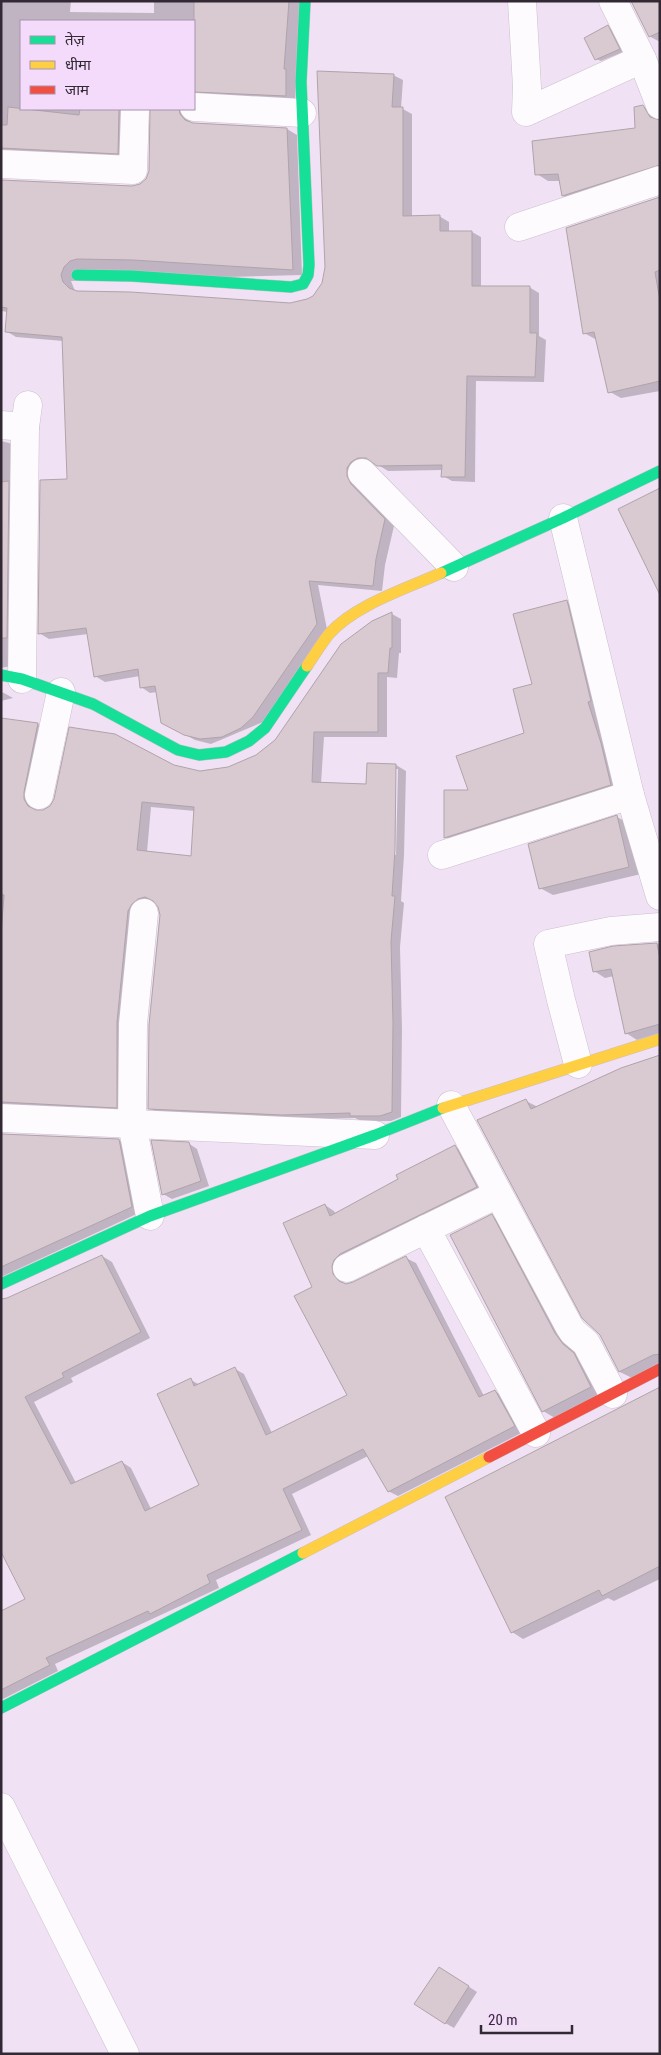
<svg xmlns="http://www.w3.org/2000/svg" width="661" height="2055" viewBox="0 0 661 2055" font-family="'Roboto Condensed','Noto Sans Devanagari',sans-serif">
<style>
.shadow{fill:#0003;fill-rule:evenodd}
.building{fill:#d8cad0;stroke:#b0a3a9;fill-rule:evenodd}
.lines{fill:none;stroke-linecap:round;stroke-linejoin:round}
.street-casing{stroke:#cabfcd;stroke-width:29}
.fast-casing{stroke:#cabfcd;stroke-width:12}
.slow-casing{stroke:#cabfcd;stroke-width:12}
.jam-casing{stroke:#cabfcd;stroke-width:12}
.street{stroke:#fdfbfd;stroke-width:28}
.fast{stroke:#16e098;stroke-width:11}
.slow{stroke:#ffcf43;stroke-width:11}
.jam{stroke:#f24e42;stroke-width:11}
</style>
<rect width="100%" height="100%" fill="#f0e2f4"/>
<g class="shadow">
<polygon points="1,1 71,1 70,12 154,13 154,1 300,1 295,101 194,101 194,21 21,21 21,109 130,109 127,158 1,157"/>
<polygon points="660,1 660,42 649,36"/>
<polygon points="608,27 612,29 623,52 601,61 596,59"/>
<polygon points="393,75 403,80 401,108 412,114 412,217 439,216 449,222 449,232 472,232 481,237 481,288 529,287 539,293 539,336 546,340 544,382 476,381 475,482 452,481 443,476 443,470 388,471 375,463 368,463 394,526 385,565 382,591 318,585 327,629 263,722 211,744 195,740 162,722 157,692 150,693 141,687 140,676 105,682 95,676 88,634 49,639 39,633 68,480 63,341 16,337 6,331 8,312 1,311 1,181 132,187 140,185 147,179 150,171 152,109 189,109 189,120 192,124 287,129 297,135 302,275 71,281 75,291 290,304 313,298 323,283"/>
<polygon points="643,107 655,113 660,121 660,174 574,202 563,196 560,181 548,181 537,174 636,129"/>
<polygon points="660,198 660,391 621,398 610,392 597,340 584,333"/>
<polygon points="1,441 9,443 18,448 16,665 1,668"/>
<polygon points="566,601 578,608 621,792 457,844 446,837 470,791 525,734 534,685"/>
<path d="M392,614L401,619V653H399L397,678L387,677V737H324L321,784L368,785V765H396L406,771L404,855L401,901L404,903L400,947L402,1029L401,1117L391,1121H361L355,1118L292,1120L159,1114L149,1108L161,914L156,902L148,903L126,1112L1,1111V719L38,724L47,730L34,807L37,812L44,811L170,765L196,772L228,769L256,756L279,738ZM395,769H398L396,855H394ZM151,807L195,811L192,858L147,852Z"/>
<polygon points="1,692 4,693 13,698 1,701"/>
<polygon points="617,817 630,824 641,874 553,895 540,888"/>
<polygon points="660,944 660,1033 637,1040 626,1033 614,976 605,978 594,971 613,948"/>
<polygon points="660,1056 660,1364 632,1378 620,1372 601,1335 526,1101 538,1107"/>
<polygon points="1,1135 119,1140 128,1146 141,1212 1,1277"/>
<polygon points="188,1143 197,1149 209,1186 172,1199 163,1194"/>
<polygon points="455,1147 464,1152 486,1192 341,1272 342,1281 345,1285 354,1283 406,1258 416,1263 484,1396 495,1391 504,1397 523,1432 398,1496 388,1491 368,1456 292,1494 311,1535 216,1580 219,1588 55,1664 58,1671 1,1700 1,1613 27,1600 7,1300 102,1256 112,1262 150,1338 71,1378 73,1382 34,1402 76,1483 122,1462 131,1468 151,1509 201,1486 191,1380 200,1385 235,1369 244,1374 272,1433 349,1395 313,1287 325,1205 334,1211 336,1214"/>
<polygon points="492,1216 504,1223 567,1341 575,1352 585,1361 603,1394 555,1418 543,1411"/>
<polygon points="660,1388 660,1579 614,1601 608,1598 523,1639 512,1632"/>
<polygon points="448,1973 477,1992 454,2028 445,2023"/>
</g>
<g class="building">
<polygon points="194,1 289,1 284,69 286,69 286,96 194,92"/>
<polygon points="631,1 660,1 660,32 649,37"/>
<polygon points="608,25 620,49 595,60 584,38"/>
<polygon points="317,71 394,74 392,107 403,107 403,216 440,215 440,231 472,231 472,286 530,286 530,333 537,333 535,377 467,376 465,477 441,477 442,465 377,466 366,458 358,458 351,462 347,468 347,476 351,484 385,519 376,559 373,586 309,581 317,624 253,717 241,728 222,737 200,739 184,735 161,723 155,686 140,688 138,669 94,677 86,628 38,634 40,480 67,479 62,337 5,332 7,308 1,307 1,180 132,186 140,184 146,179 149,171 150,109 179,109 180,114 185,120 193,123 287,128 293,270 133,260 77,259 70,261 64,267 61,275 63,282 69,288 77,291 131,292 290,303 307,299 313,296 322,283 325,267"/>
<polygon points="643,105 650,117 660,120 660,165 562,196 558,174 535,175 532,141 635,128 634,107"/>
<polygon points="8,107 79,115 80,109 119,109 118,154 1,148 1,125 7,125"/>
<polygon points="660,197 660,270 655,272 660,301 660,381 608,393 594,332 583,334 566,228"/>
<polygon points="9,481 7,638 1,638 1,482"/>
<polygon points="660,488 660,595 618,509"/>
<polygon points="567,600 591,701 588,702 601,743 611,785 444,838 444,790 468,790 456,756 524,733 513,689 532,684 513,614"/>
<path d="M392,612V648H390L388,673H378V732H314L312,782L366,784L367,763L396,764L395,849L392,896H395L391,941L393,1023L392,1112L380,1116H350V1113L282,1115L148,1109L149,1025L160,915L158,907L153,901L145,897L138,899L132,904L128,911L117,1022V1108L1,1102V934L4,895L1,894V718L38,723L24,792V799L28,806L36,810H43L50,806L54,799L69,727L115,734L174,765L200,771L228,767L256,755L275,740L341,644L372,621ZM142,802L194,807L191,856L137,850Z"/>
<polygon points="617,815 629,867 539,889 528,844"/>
<polygon points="657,943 660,960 660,1024 625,1034 611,969 593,972 589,952 613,946"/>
<polygon points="660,1055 660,1354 653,1355 619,1372 600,1335 582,1318 477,1120 526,1099 531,1109 621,1068"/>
<polygon points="1,1134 119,1139 132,1207 1,1267"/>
<polygon points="151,1140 189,1142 201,1181 162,1195"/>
<polygon points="455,1145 477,1187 340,1254 334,1260 332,1266 333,1274 339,1281 346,1284 353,1282 406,1256 479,1397 495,1390 515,1426 388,1492 363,1449 283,1489 302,1530 207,1575 210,1583 150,1614 148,1611 46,1658 50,1665 1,1690 1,1611 25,1599 1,1552 1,1299 7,1298 102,1255 141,1332 62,1373 64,1377 25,1397 71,1484 122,1461 145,1511 199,1485 157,1394 191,1378 194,1386 235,1367 266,1435 347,1395 294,1296 312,1287 283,1223 325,1204 330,1216 398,1179 396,1175"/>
<polygon points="492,1214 555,1333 563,1344 574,1353 591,1387 542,1412 450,1235"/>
<polygon points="660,1387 660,1566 602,1596 599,1590 511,1633 445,1497"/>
<polygon points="439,1967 469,1986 445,2024 414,2004"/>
</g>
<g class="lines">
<defs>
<g id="street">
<polyline points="522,1 527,87 526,112 642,59"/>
<polyline points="613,1 642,59 660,105"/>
<polyline points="194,107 302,113"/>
<polyline points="1,164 133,170 135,109"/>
<polyline points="519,227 660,180"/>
<polyline points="1,425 25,427"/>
<polyline points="362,473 454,567"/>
<polyline points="563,518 630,795 660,896"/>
<polyline points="22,679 25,427 28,405"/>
<polyline points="39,795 61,692"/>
<polyline points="442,855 630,795"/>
<polyline points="144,913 133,1024 132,1124 150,1216"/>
<polyline points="578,1064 561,1000 548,944 611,931 660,927"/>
<polyline points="451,1105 569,1326 573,1332 586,1343 613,1394"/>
<polyline points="1,1118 375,1135"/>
<polyline points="498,1194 426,1229 536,1433"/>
<polyline points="347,1268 426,1229"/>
<polyline points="1,1807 125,2054"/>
</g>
<g id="fast">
<polyline points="77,275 132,276 291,287 303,284 308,275 309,265 301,82 305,1"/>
<polyline points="441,573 563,518 660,471"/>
<polyline points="1,675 22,679 93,704 178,750 199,755 226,752 249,741 265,728 307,666"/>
<polyline points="1,1284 150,1216 375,1135 443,1108"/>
<polyline points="1,1708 303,1553"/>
</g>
<g id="slow">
<path d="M307,666C314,656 321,644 329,634C355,605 405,589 441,573"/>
<polyline points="443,1108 660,1039"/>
<polyline points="303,1553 489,1457"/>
</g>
<polyline id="jam" points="489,1457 660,1369"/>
</defs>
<use href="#street" class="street-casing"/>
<use href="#fast" class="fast-casing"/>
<use href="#slow" class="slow-casing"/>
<use href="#jam" class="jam-casing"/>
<use href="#street" class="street"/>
<use href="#fast" class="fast"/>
<use href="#slow" class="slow"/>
<use href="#jam" class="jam"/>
</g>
<rect width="661" height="2055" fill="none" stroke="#332935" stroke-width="5"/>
<rect x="20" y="20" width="175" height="90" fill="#f4dbfb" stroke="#a794ac"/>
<rect x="30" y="36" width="25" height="8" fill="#16e098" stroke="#a794ac"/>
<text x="65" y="45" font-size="15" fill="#332935">तेज़</text>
<rect x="30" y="61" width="25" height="8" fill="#ffcf43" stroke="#a794ac"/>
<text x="65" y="70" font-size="15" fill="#332935">धीमा</text>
<rect x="30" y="86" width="25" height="8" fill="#f24e42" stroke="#a794ac"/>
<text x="65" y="95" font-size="15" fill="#332935">जाम</text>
<path d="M481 2025v8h91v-8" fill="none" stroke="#332935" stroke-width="2.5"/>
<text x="488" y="2025" font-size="15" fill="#332935" stroke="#f4dbfb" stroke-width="4" paint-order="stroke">20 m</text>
</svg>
